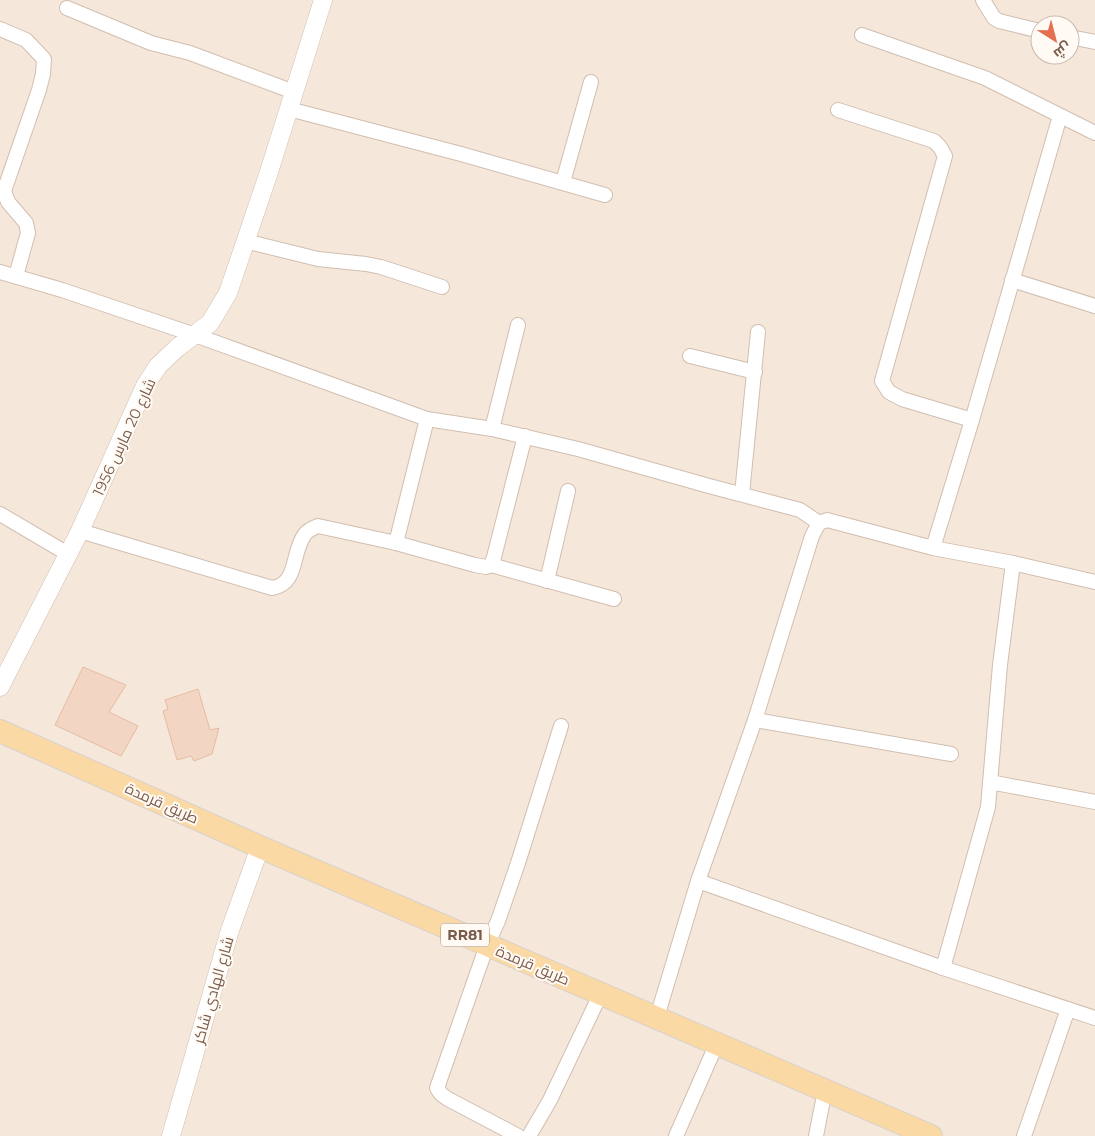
<svg xmlns="http://www.w3.org/2000/svg" width="1095" height="1136" viewBox="0 0 1095 1136" font-family="Montserrat,Cairo,sans-serif">
<style>
.residential{fill:#f5e8da;fill-rule:evenodd}
.building{fill:#f3d5c3;stroke:#e6bba3}
.lines{fill:none;stroke-linecap:round;stroke-linejoin:round}
.minor-casing{stroke:#d1beb0;stroke-width:16}
.tertiary-casing{stroke:#d1beb0;stroke-width:19}
.primary-casing{stroke:#dad1cd;stroke-width:24}
.minor{stroke:#fff;stroke-width:14}
.tertiary{stroke:#fff;stroke-width:18}
.primary{stroke:#fbd9a5;stroke-width:22}
.labels{text-anchor:middle;dominant-baseline:central;stroke-width:4;stroke-linejoin:round;paint-order:stroke}
.shield{fill:#fffaf3;stroke:#a28b7f;stroke-width:1}
.shield-label{font-size:14px;font-weight:bold;fill:#7a5c4d}
.street-label{font-size:15px;fill:#7a5c4d;stroke:#fffaf3}
</style>
<rect width="100%" height="100%" fill="#fdf6ec"/>
<path class="residential" d="M0,0H1095V1136H0ZM1040,25H1070V55H1040Z"/>
<g class="building">
<polygon points="83,667 126,685 109,712 138,726 121,756 55,725"/>
<polygon points="198,689 210,730 219,728 212,754 194,761 191,756 177,760 163,711 168,709 165,700"/>
</g>
<g class="lines">
<defs>
<g id="minor">
<polyline points="983,0 994,18 999,21 1040,31"/>
<polyline points="67,8 151,43 190,53 294,92"/>
<polyline points="0,29 26,40 44,59 43,74 39,90 4,191 8,202 26,223 28,233 16,276"/>
<polyline points="862,35 985,78 1095,133"/>
<polyline points="1070,37 1095,42"/>
<polyline points="289,109 461,154 605,195"/>
<polyline points="838,110 934,141 940,147 945,156 882,381 889,392 902,399 972,420"/>
<polyline points="563,182 591,82"/>
<polyline points="245,241 318,259 366,264 381,267 442,287"/>
<polyline points="0,272 62,290 195,335 427,419 492,429 578,449 709,486 781,505 800,510 819,523"/>
<polyline points="1012,280 1095,306"/>
<polyline points="690,356 755,372"/>
<polyline points="492,429 518,325"/>
<polyline points="742,494 758,332"/>
<polyline points="0,514 68,554"/>
<path d="M80,531L272,588C299,584 291,552 305,534C308,530 313,528 318,526L396,543L475,565L486,567L491,565L494,557L525,436"/>
<polyline points="396,543 427,419"/>
<polyline points="933,548 972,420 1060,116"/>
<polyline points="491,565 614,599"/>
<polyline points="547,581 568,491"/>
<polyline points="755,720 951,754"/>
<polyline points="990,782 1095,802"/>
<polyline points="698,881 943,968 1095,1018"/>
<polyline points="943,968 988,807 1000,665 1013,563"/>
<polyline points="657,1017 698,881 755,720 812,536 819,523 827,520 933,548 1013,563 1095,582"/>
<polyline points="518,1136 448,1099 441,1094 437,1088 487,945 498,921 518,863 561,726"/>
<polyline points="529,1136 550,1100 601,993"/>
<polyline points="676,1136 717,1043"/>
<polyline points="816,1136 825,1090"/>
<polyline points="1024,1136 1068,1009"/>
</g>
<g id="tertiary">
<polyline points="0,687 80,531 145,386 158,366 177,348 210,323 228,293 268,175 323,0"/>
<polyline points="171,1136 230,930 260,847"/>
</g>
<polyline id="primary" points="0,731 260,847 931,1136"/>
</defs>
<use href="#minor" class="minor-casing"/>
<use href="#tertiary" class="tertiary-casing"/>
<use href="#primary" class="primary-casing"/>
<use href="#minor" class="minor"/>
<use href="#tertiary" class="tertiary"/>
<use href="#primary" class="primary"/>
</g>
<g class="labels">
<rect class="shield" x="441" y="923.5" width="48" height="23" rx="4"/>
<g class="shield-label">
<text x="465" y="935">RR81</text>
</g>
<g class="street-label">
<text transform="translate(124 437) rotate(-65)">شارع 20 مارس 1956</text>
<text transform="translate(162 803) rotate(24)">طريق قرمدة</text>
<text transform="translate(533 965) rotate(23)">طريق قرمدة</text>
<text transform="translate(213 990) rotate(-74)">شارع الهادي شاكر</text>
</g>
</g>
<g transform="translate(1055 40) rotate(144)"><circle r="24" fill="#fffaf3" stroke="#cabbb1"/>
<path d="M0-4L9 19L0 12L-9 19Z" fill="#e76f51"/>
<text y="-8" font-size="14" font-weight="bold" text-anchor="middle" fill="#7a5c4d">ش</text>
</g>
</svg>
